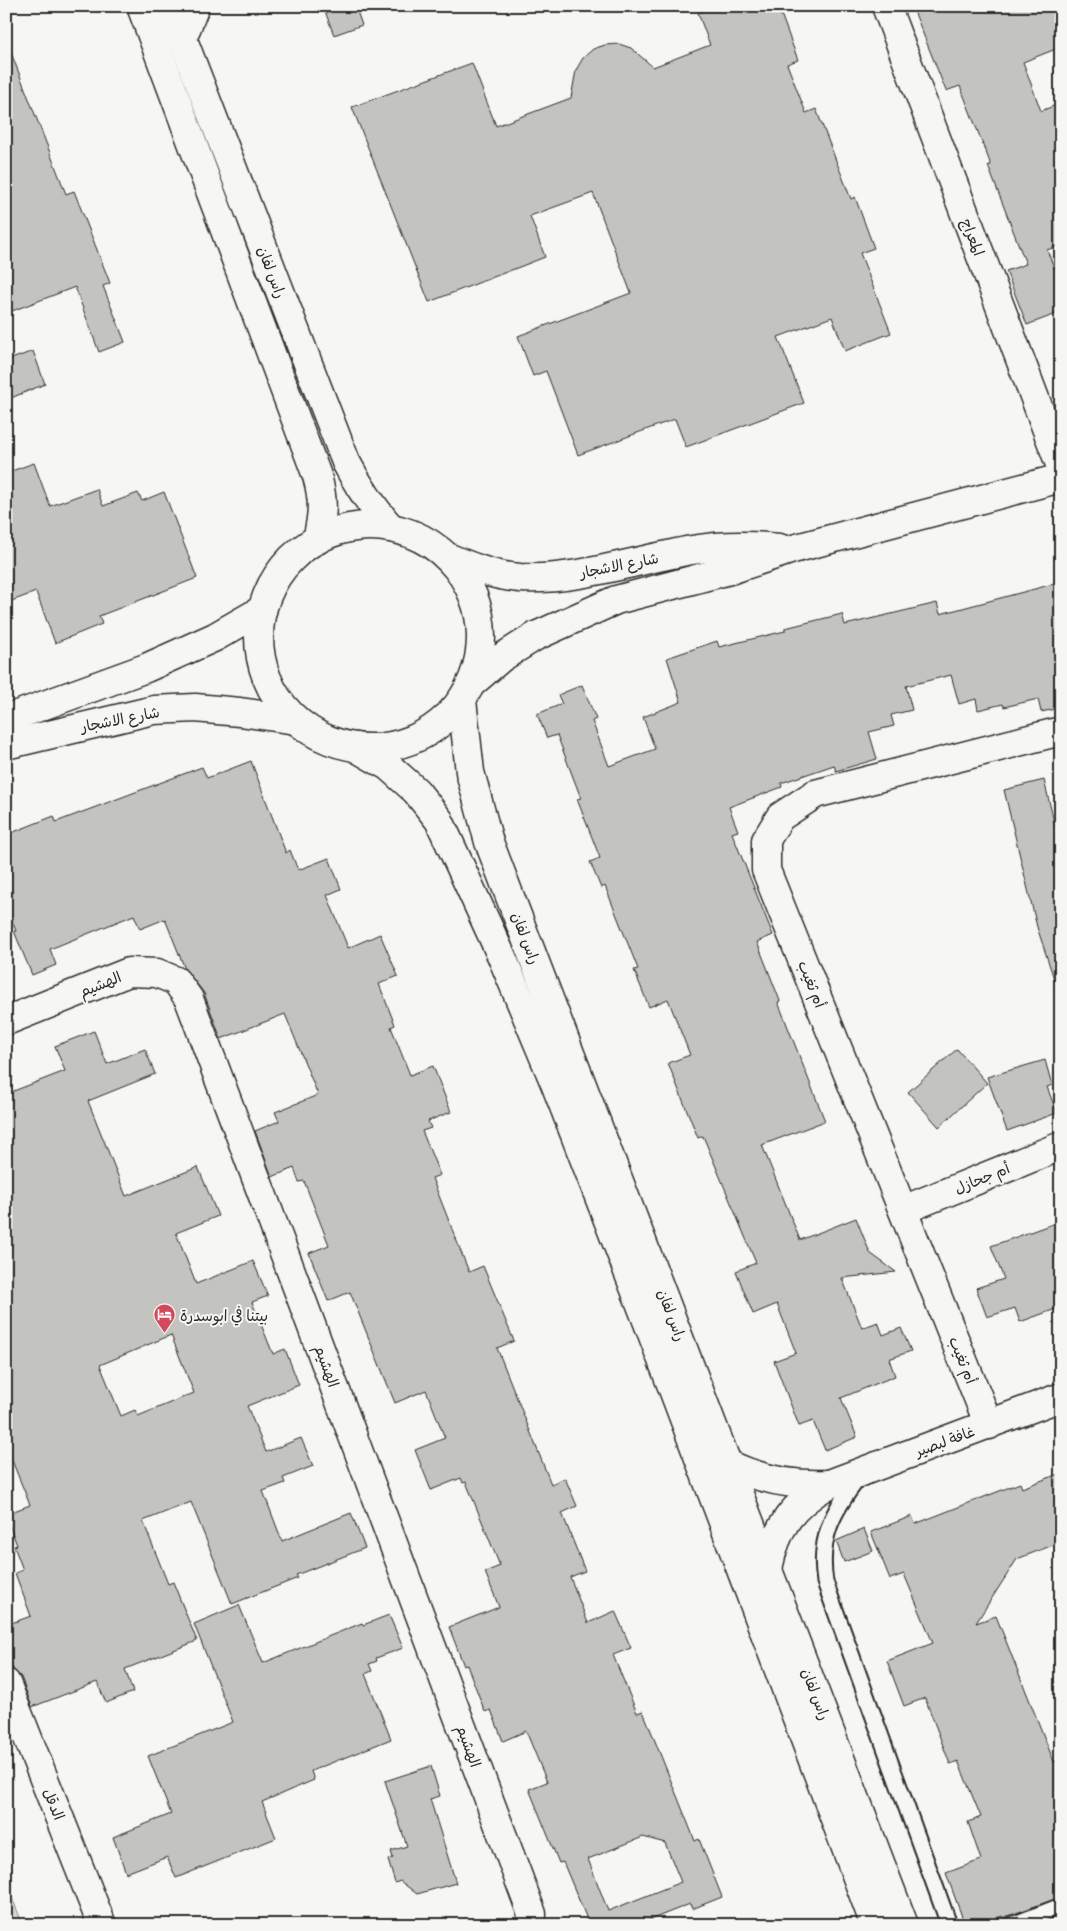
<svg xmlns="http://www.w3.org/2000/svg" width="1067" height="1931" viewBox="0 0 1067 1931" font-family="Delius,'Playpen Sans Arabic',sans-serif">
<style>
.green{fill:#d9d9d5;stroke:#828280}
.building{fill:#c3c3c0;stroke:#2b2b2b;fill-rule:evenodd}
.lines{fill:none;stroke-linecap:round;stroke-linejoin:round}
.lane-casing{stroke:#2b2b2b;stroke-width:19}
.street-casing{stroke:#2b2b2b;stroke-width:31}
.secondary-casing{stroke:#2b2b2b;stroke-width:31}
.lane{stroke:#f6f6f2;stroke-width:15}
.street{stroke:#f6f6f2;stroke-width:28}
.secondary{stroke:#f6f6f2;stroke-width:28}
.labels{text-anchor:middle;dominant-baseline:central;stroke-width:4;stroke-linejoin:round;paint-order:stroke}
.street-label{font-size:15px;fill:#2b2b2b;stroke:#f6f6f2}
.poi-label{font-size:15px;fill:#2b2b2b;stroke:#f6f6f2;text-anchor:start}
</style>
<rect width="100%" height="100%" fill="#f6f6f2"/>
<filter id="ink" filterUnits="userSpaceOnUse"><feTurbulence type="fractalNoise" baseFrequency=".02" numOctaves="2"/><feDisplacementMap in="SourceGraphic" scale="10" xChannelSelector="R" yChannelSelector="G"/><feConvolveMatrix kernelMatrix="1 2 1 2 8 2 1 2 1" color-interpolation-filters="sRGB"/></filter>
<g filter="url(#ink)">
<polygon class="green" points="6,1883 23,1925 6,1925"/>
<g class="building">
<polygon points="323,6 355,6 362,25 334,35"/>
<polygon points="717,6 778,6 798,60 787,64 806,113 816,109 851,199 855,197 874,248 860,253 891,333 845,351 832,317 778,337 804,403 686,447 675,419 578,455 546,371 533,376 518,336 631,293 593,193 530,216 545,257 429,302 352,107 472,63 496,126 571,98 576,70 583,58 593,49 605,45 619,44 631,48 653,67 710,45 698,13"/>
<polygon points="912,6 1061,6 1061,47 1023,62 1041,111 1061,103 1061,245 1047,250 1061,285 1061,312 1027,325 1006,271 1026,264 988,166 991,165 960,86 946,91"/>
<polygon points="6,45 8,45 66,194 74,191 110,283 103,286 125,342 99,352 75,287 12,311 6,298"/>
<polygon points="33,351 45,384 6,400 6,361"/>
<polygon points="34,463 50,506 97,489 103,506 138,493 142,501 164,492 197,578 99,616 102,624 55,643 36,592 6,603 6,473"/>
<polygon points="1061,582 1061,708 1041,712 1038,699 1004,707 1003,704 978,710 976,699 959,704 951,675 906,686 912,710 891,715 894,726 869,732 877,759 836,771 834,765 781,783 782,787 729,807 738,831 732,833 773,935 757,942 780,1001 778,1002 825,1121 762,1145 800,1240 856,1218 870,1253 896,1272 842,1278 862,1328 878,1322 883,1335 901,1328 911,1351 889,1359 895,1376 841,1398 857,1437 825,1450 813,1421 799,1426 774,1361 796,1353 777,1304 753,1314 736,1271 756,1263 703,1136 698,1138 668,1063 690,1055 668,999 649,1007 634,970 638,969 605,886 601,888 590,862 600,858 577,799 581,798 557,735 547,738 537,714 562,704 558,695 582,685 596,719 592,721 609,766 655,749 643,717 681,702 667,658 717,641 719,647 785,631 785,628 842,614 845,625 937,603 940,614"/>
<path d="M251,761L286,853L290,850L298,870L329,858L341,889L327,895L348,948L380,934L398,976L379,984L395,1025L391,1027L410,1075L433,1066L451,1112L428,1121L431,1128L422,1131L440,1175L432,1178L469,1272L483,1266L514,1341L497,1348L551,1484L565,1478L577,1506L562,1513L585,1571L570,1577L588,1623L615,1611L631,1648L613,1655L637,1713L643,1711L695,1841L699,1839L722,1897L692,1909L690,1904L637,1925H576L587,1919L563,1862L559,1863L529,1789L547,1782L526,1731L503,1741L491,1710L485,1712L467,1665L464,1666L449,1627L499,1607L485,1572L500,1566L466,1482L463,1483L461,1478L431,1490L415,1450L445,1438L426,1390L395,1403L350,1292L328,1301L309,1253L329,1245L304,1181L299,1182L294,1168L272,1177L255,1131L279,1121L275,1112L318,1095L285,1014L221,1039L204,993L185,969L165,919L140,929L134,915L50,949L56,965L32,975L14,931H16L6,905V835L54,816L56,822L202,767L207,778ZM643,1837L665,1843L681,1882L608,1911L588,1859Z"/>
<polygon points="1044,780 1056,830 1061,829 1061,985 1056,985 1037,927 1004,790"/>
<path d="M94,1031L107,1064L145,1049L155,1074L88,1101L126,1196L198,1167L218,1216L176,1233L196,1284L253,1261L268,1296L252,1302L273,1354L285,1349L299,1385L247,1406L266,1452L301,1438L313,1466L283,1478L285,1483L263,1491L282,1541L351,1513L365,1548L296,1575L298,1578L232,1604L191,1502L143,1521L168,1584L173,1582L197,1641L125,1669L133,1692L106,1703L97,1682L32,1707L21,1677L13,1669L6,1653V1625L31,1616L15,1573L23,1570L14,1546L17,1545L6,1517V1514L30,1505L11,1458L6,1460V1094L65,1071L55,1046ZM171,1335L194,1393L138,1416L135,1410L121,1416L100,1365Z"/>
<polygon points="957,1049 987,1083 939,1127 908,1092"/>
<polygon points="1045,1060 1052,1085 1047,1087 1057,1113 1007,1131 987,1077"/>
<polygon points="1061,1221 1061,1307 1020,1322 1015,1308 987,1317 976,1288 1004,1279 991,1246"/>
<polygon points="1061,1473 1061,1542 1017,1559 976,1623 996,1616 1054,1762 1061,1759 1061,1897 1002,1918 1002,1916 978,1925 965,1925 946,1873 981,1860 968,1822 981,1817 958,1761 950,1764 925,1698 904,1706 887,1661 933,1643 904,1574 890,1579 871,1532 912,1516 915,1524 1020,1483 1022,1488"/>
<polygon points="864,1529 873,1551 844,1562 836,1541"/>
<polygon points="239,1605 263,1663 362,1623 363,1625 389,1615 403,1648 376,1658 377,1661 369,1664 372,1671 365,1674 391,1739 311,1771 314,1780 262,1802 276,1838 176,1878 167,1857 126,1873 113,1837 171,1814 148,1756 233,1722 194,1624"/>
<polygon points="431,1766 440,1796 430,1799 456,1883 417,1894 400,1881 395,1883 388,1860 393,1858 391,1851 407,1846 385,1781"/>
</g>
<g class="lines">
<defs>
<g id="lane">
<path d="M860,1476C833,1510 818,1538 825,1582L947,1919L950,1925"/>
<polyline points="1012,1925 1061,1906"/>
</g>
<g id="street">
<polyline points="886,6 1061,467"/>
<polyline points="182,39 195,6"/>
<path d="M447,557C471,567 494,576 520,578C576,581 636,560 692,550C720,545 750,545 779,548"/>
<polyline points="472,683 501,658 536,636 616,600 730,570 793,549 1061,478"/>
<polyline points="6,1021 129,972 157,973 176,981 189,999 532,1914 531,1925"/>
<polyline points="903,1210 1061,1146"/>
<polyline points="989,1425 766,870 766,840 780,817 815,794 1061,731"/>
<path d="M730,1465C762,1480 793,1486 829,1484"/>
<path d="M768,1569C776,1527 792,1505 829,1484L1061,1397"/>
<polyline points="6,1683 102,1925"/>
</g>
<g id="secondary">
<path d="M141,6L317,476C324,501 323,514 317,540"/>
<path d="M170,6L346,462C359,487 373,508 391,528"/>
<circle cx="370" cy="637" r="111"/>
<polyline points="462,700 470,772 489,842 904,1925"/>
<polyline points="6,719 146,668 215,637 262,610"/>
<polyline points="6,745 154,710 195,708 240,712 296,720"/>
<polyline points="355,747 388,766 416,791 439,820 502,957 554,1081 648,1323 875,1925"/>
</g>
</defs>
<use href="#lane" class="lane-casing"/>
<use href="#street" class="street-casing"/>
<use href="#secondary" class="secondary-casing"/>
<use href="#lane" class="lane"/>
<use href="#street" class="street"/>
<use href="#secondary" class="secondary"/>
</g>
</g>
<defs>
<symbol id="hotel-pin" viewBox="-11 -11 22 30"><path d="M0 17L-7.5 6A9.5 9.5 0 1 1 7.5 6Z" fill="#d1495b" stroke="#f6f6f2"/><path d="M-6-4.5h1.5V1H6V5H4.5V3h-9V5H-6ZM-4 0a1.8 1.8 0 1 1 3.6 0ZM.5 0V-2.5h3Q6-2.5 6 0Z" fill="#fff"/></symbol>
</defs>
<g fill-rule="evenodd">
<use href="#hotel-pin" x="152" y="1302" width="25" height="34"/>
</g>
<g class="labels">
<g class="street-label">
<text transform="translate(973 237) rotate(69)">المعراج</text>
<text transform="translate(272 272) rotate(69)">راس لفان</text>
<text transform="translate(619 565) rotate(-11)">شارع الاشجار</text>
<text transform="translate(120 719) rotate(-11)">شارع الاشجار</text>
<text transform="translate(526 938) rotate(69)">راس لفان</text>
<text transform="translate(100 984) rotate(-22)">الهشيم</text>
<text transform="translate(812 984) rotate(68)">أم ثغيب</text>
<text transform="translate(982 1178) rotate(-22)">أم جحازل</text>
<text transform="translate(672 1315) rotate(69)">راس لفان</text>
<text transform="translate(963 1360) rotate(68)">أم ثغيب</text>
<text transform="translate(327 1366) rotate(70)">الهشيم</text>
<text transform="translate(945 1441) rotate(-20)">غافة لبصير</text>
<text transform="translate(816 1694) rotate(69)">راس لفان</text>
<text transform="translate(469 1746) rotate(70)">الهشيم</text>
<text transform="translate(54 1804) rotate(68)">الدقل</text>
</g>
<g class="poi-label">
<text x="180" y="1315">بيتنا في ابوسدرة</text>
</g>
</g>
<rect width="1067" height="1931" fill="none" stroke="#f6f6f2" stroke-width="25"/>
<rect x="12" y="12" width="1042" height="1906" fill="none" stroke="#2b2b2b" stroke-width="2" filter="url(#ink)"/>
</svg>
